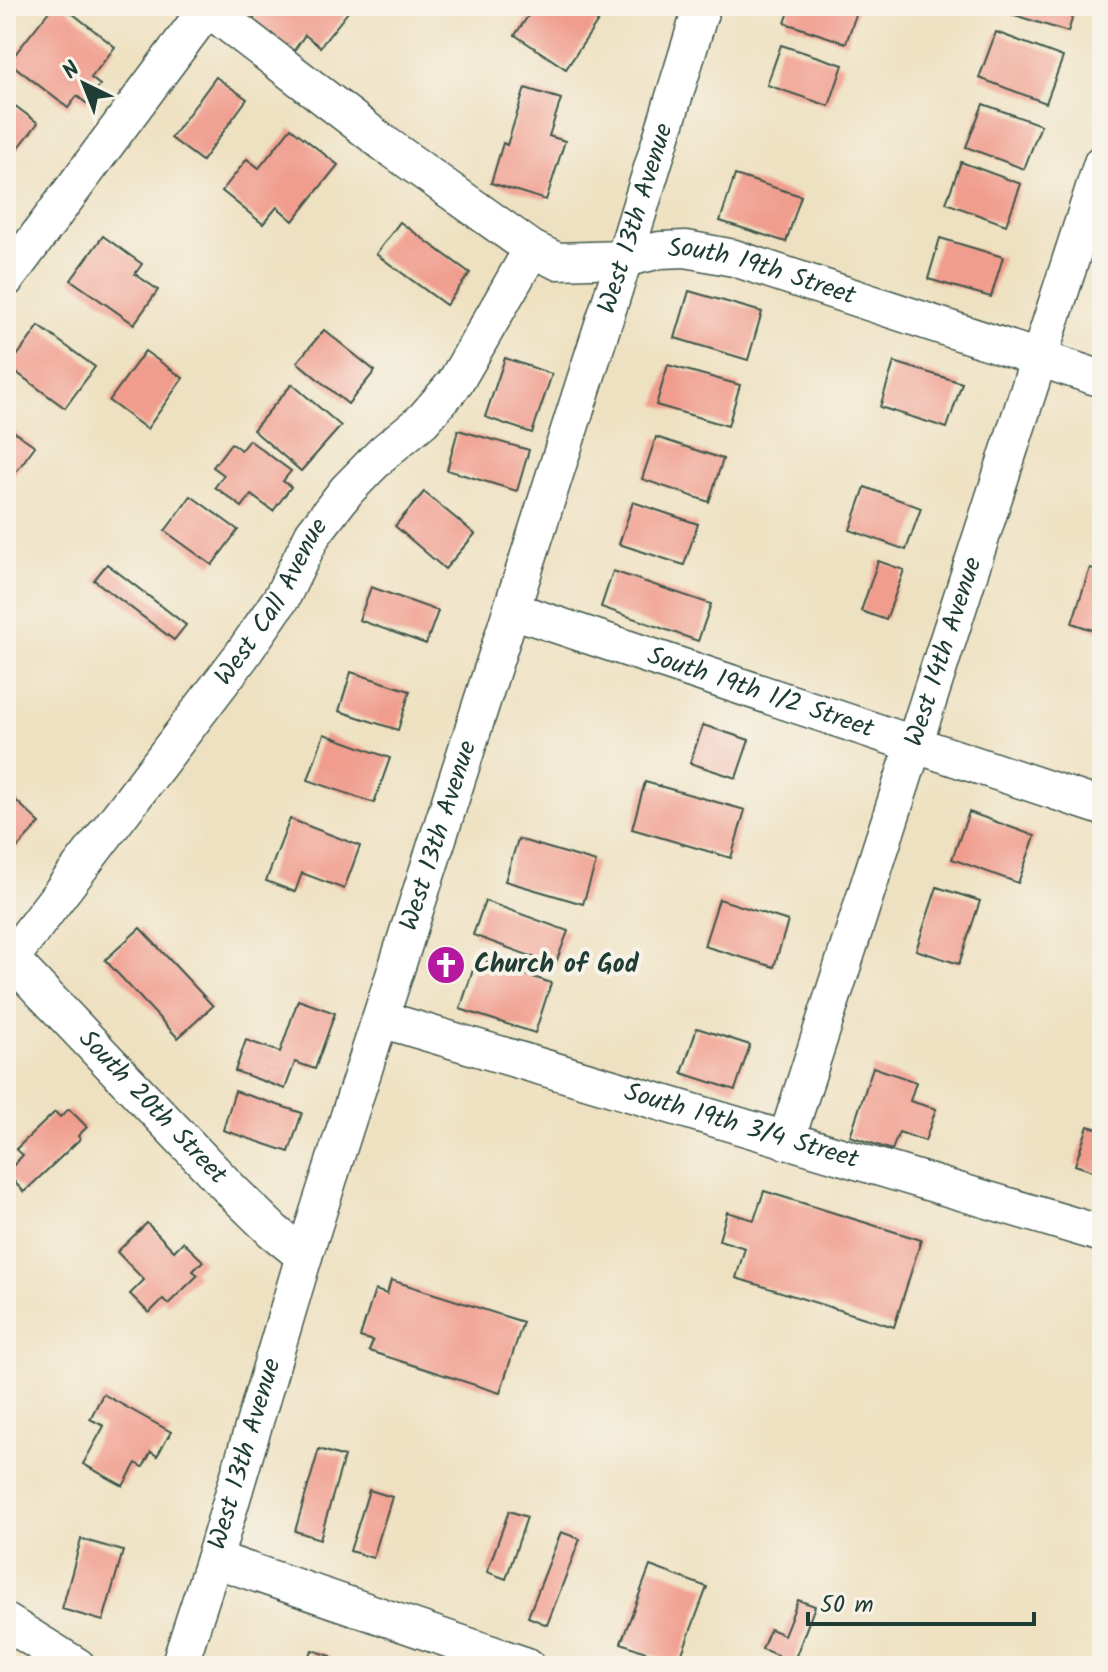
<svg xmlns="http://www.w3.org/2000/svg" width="1108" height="1672" viewBox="0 0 1108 1672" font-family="Kalam,sans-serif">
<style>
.building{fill:#f09d8e}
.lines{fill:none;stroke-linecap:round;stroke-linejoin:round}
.minor-casing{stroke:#3e5649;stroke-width:39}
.minor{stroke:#fff;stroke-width:36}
.labels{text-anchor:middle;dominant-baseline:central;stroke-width:8;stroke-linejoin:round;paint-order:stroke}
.street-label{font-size:26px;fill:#1f3d34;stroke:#f7f3e8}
.poi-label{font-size:26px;font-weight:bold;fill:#1f3d34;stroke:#f7f3e8;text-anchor:start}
</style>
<rect width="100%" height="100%" fill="#f7f3e8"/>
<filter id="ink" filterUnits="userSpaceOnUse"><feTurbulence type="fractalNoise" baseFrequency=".0125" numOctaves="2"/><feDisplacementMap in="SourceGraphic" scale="16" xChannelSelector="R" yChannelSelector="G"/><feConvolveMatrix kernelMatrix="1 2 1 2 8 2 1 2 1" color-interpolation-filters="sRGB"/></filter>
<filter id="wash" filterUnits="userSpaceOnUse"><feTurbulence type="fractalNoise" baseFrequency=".006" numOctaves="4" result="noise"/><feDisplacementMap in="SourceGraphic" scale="32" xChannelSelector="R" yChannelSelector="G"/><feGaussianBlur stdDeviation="1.8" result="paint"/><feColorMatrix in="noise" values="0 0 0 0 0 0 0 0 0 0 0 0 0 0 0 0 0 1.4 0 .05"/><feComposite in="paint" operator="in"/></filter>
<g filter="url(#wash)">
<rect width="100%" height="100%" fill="#eee1c1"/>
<g id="blocks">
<g class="building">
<polygon points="53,6 63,6 115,47 91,78 100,85 86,103 77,96 68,108 9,62"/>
<polygon points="264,6 340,6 348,12 320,47 305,35 293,52 253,20"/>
<polygon points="535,6 576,6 598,21 566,69 515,35"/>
<polygon points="791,6 859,6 846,43 785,23"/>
<polygon points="1010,6 1076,6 1068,32 1008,13"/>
<polygon points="996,32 1063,57 1046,103 979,78"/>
<polygon points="781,45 843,65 829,106 767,85"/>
<polygon points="216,77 247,99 202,161 171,138"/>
<polygon points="525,88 561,99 549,136 565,141 546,200 491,183 503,143 507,145"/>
<polygon points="6,99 38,123 13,155 6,150"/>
<polygon points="983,104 1041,125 1024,169 966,147"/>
<polygon points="291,128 338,165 293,221 277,207 263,224 222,191 247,159 259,168"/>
<polygon points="961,162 1021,184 1006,225 946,203"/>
<polygon points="735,175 801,196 786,242 720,221"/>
<polygon points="400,222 470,273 446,305 376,254"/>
<polygon points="103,236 142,264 135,274 158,290 134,324 71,280"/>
<polygon points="940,238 1003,257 991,297 928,279"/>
<polygon points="689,291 762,312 748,360 675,338"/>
<polygon points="39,326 95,367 65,408 9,367"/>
<polygon points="324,330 375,371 348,404 297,362"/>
<polygon points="145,351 183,378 147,429 109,401"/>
<polygon points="505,358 552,374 532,433 485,417"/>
<polygon points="894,362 962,383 947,428 880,407"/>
<polygon points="668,365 740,385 728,426 656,405"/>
<polygon points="292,384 341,426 301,471 253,430"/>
<polygon points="6,426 35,446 11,479 6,476"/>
<polygon points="458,430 529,450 517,491 447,470"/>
<polygon points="656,437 723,459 709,502 642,479"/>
<polygon points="249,440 291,471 283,481 291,487 273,511 251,495 242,507 215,487 224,475 213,467 231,443 241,450"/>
<polygon points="865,487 921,508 906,550 850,530"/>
<polygon points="424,492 475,534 445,569 395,526"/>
<polygon points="191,496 238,530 212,565 165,531"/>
<polygon points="633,502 698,524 684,565 619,544"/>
<polygon points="878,561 904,570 886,620 861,611"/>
<polygon points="107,564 186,625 174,640 94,580"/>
<polygon points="1090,568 1102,571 1102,633 1072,623"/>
<polygon points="613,571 711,604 698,641 601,607"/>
<polygon points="371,587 438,611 426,644 359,620"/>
<polygon points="351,672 410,691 398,730 339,711"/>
<polygon points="703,725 749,740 736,778 690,763"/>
<polygon points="324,734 390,758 374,803 308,780"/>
<polygon points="645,782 745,810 731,858 632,829"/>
<polygon points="6,785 13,792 10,795 40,823 17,848 6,837"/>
<polygon points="969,812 1035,836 1018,883 952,859"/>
<polygon points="290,819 360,846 344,889 302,873 295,892 266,881"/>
<polygon points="518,839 596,862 583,904 505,881"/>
<polygon points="937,887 980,901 959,964 916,950"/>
<polygon points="719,899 788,921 774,967 704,946"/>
<polygon points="485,901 568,931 555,965 473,935"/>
<polygon points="140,928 213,1006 178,1038 105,960"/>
<polygon points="477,958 551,983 535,1033 460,1009"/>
<polygon points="298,1000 335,1013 315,1069 295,1062 285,1089 235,1071 246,1040 280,1052"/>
<polygon points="697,1028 750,1045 735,1090 682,1073"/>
<polygon points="873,1067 916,1082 910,1101 936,1109 925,1141 899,1132 892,1150 850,1136"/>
<polygon points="235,1091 302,1113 289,1152 223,1130"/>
<polygon points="69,1109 87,1127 78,1136 80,1139 24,1192 6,1173 23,1155 16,1149 55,1112 60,1117"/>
<polygon points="1088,1126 1102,1130 1102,1174 1075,1165"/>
<polygon points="764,1191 921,1240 894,1327 736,1278 745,1248 719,1240 727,1212 754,1220"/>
<polygon points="147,1223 174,1251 183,1242 203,1261 193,1271 198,1275 168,1304 163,1299 149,1313 130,1294 144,1280 117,1252"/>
<polygon points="391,1280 523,1322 500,1393 369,1351 373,1341 360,1337 375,1290 387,1294"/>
<polygon points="103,1394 171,1432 157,1456 151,1452 143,1467 136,1463 123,1486 83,1464 104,1426 90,1419"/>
<polygon points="319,1449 344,1457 320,1539 295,1531"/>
<polygon points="369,1490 392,1497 373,1558 350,1551"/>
<polygon points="509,1511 527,1517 506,1579 487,1572"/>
<polygon points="561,1532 580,1539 547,1625 528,1617"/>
<polygon points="81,1539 123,1551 103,1621 62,1609"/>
<polygon points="650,1566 707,1587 678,1664 621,1643"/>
<polygon points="798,1600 815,1606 792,1666 772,1666 777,1655 762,1649 770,1629 784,1635"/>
<polygon points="312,1650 331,1656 328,1666 306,1666"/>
</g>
</g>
</g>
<g filter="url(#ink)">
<use href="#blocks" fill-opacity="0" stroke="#3e5649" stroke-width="2"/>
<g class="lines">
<defs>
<g id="minor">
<path id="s1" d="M205,6L385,144L532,249L557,261L624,259L660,250L686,249L734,258L1102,379"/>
<polyline points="6,279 209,6"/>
<path id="s2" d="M512,610L1102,807"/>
<path id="s3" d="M6,954L232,1191L273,1231L304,1256"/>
<path id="s4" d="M11,958L242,655L282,597L313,534L347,490L383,453L423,420L455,383L532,249"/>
<path id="s5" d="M381,1019L1102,1234"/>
<path id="s6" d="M786,1141L1102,163"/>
<polyline points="214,1559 527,1666"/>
<polyline points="6,1622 77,1666"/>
<path id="s7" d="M179,1666L214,1559L304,1256L624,259L702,6"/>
</g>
</defs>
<use href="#minor" class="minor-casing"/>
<use href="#minor" class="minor"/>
</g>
</g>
<defs>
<symbol id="church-disc" viewBox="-11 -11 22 22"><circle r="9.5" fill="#b5179e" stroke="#f7f3e8"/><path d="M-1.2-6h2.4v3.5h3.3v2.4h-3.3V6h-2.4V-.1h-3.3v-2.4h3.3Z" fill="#fff"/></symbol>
</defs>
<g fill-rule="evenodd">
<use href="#church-disc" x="424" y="943" width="44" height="44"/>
</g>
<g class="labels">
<g class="street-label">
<text stroke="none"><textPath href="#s7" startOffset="1518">West 13th Avenue</textPath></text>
<text stroke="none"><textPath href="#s1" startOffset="644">South 19th Street</textPath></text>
<text stroke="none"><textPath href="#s4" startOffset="442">West Call Avenue</textPath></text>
<text stroke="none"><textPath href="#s6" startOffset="514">West 14th Avenue</textPath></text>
<text stroke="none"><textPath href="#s2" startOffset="262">South 19th 1/2 Street</textPath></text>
<text stroke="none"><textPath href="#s7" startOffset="870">West 13th Avenue</textPath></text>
<text stroke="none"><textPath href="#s3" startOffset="212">South 20th Street</textPath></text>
<text stroke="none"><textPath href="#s5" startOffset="376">South 19th 3/4 Street</textPath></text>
<text stroke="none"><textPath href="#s7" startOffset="222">West 13th Avenue</textPath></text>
</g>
<g class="poi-label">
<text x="474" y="965">Church of God</text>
</g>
</g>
<rect width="1108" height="1672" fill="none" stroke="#f7f3e8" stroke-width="32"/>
<g transform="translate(84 84) rotate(317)" stroke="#f7f3e8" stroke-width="6" paint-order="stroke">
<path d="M0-6L14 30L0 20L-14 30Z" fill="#1f3d34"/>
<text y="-12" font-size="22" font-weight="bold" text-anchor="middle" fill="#1f3d34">N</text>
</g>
<path d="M808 1612v12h226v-12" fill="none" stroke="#1f3d34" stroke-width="4"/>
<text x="820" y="1612" font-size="24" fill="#1f3d34" stroke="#f7f3e8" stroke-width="6" paint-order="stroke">50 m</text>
</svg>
